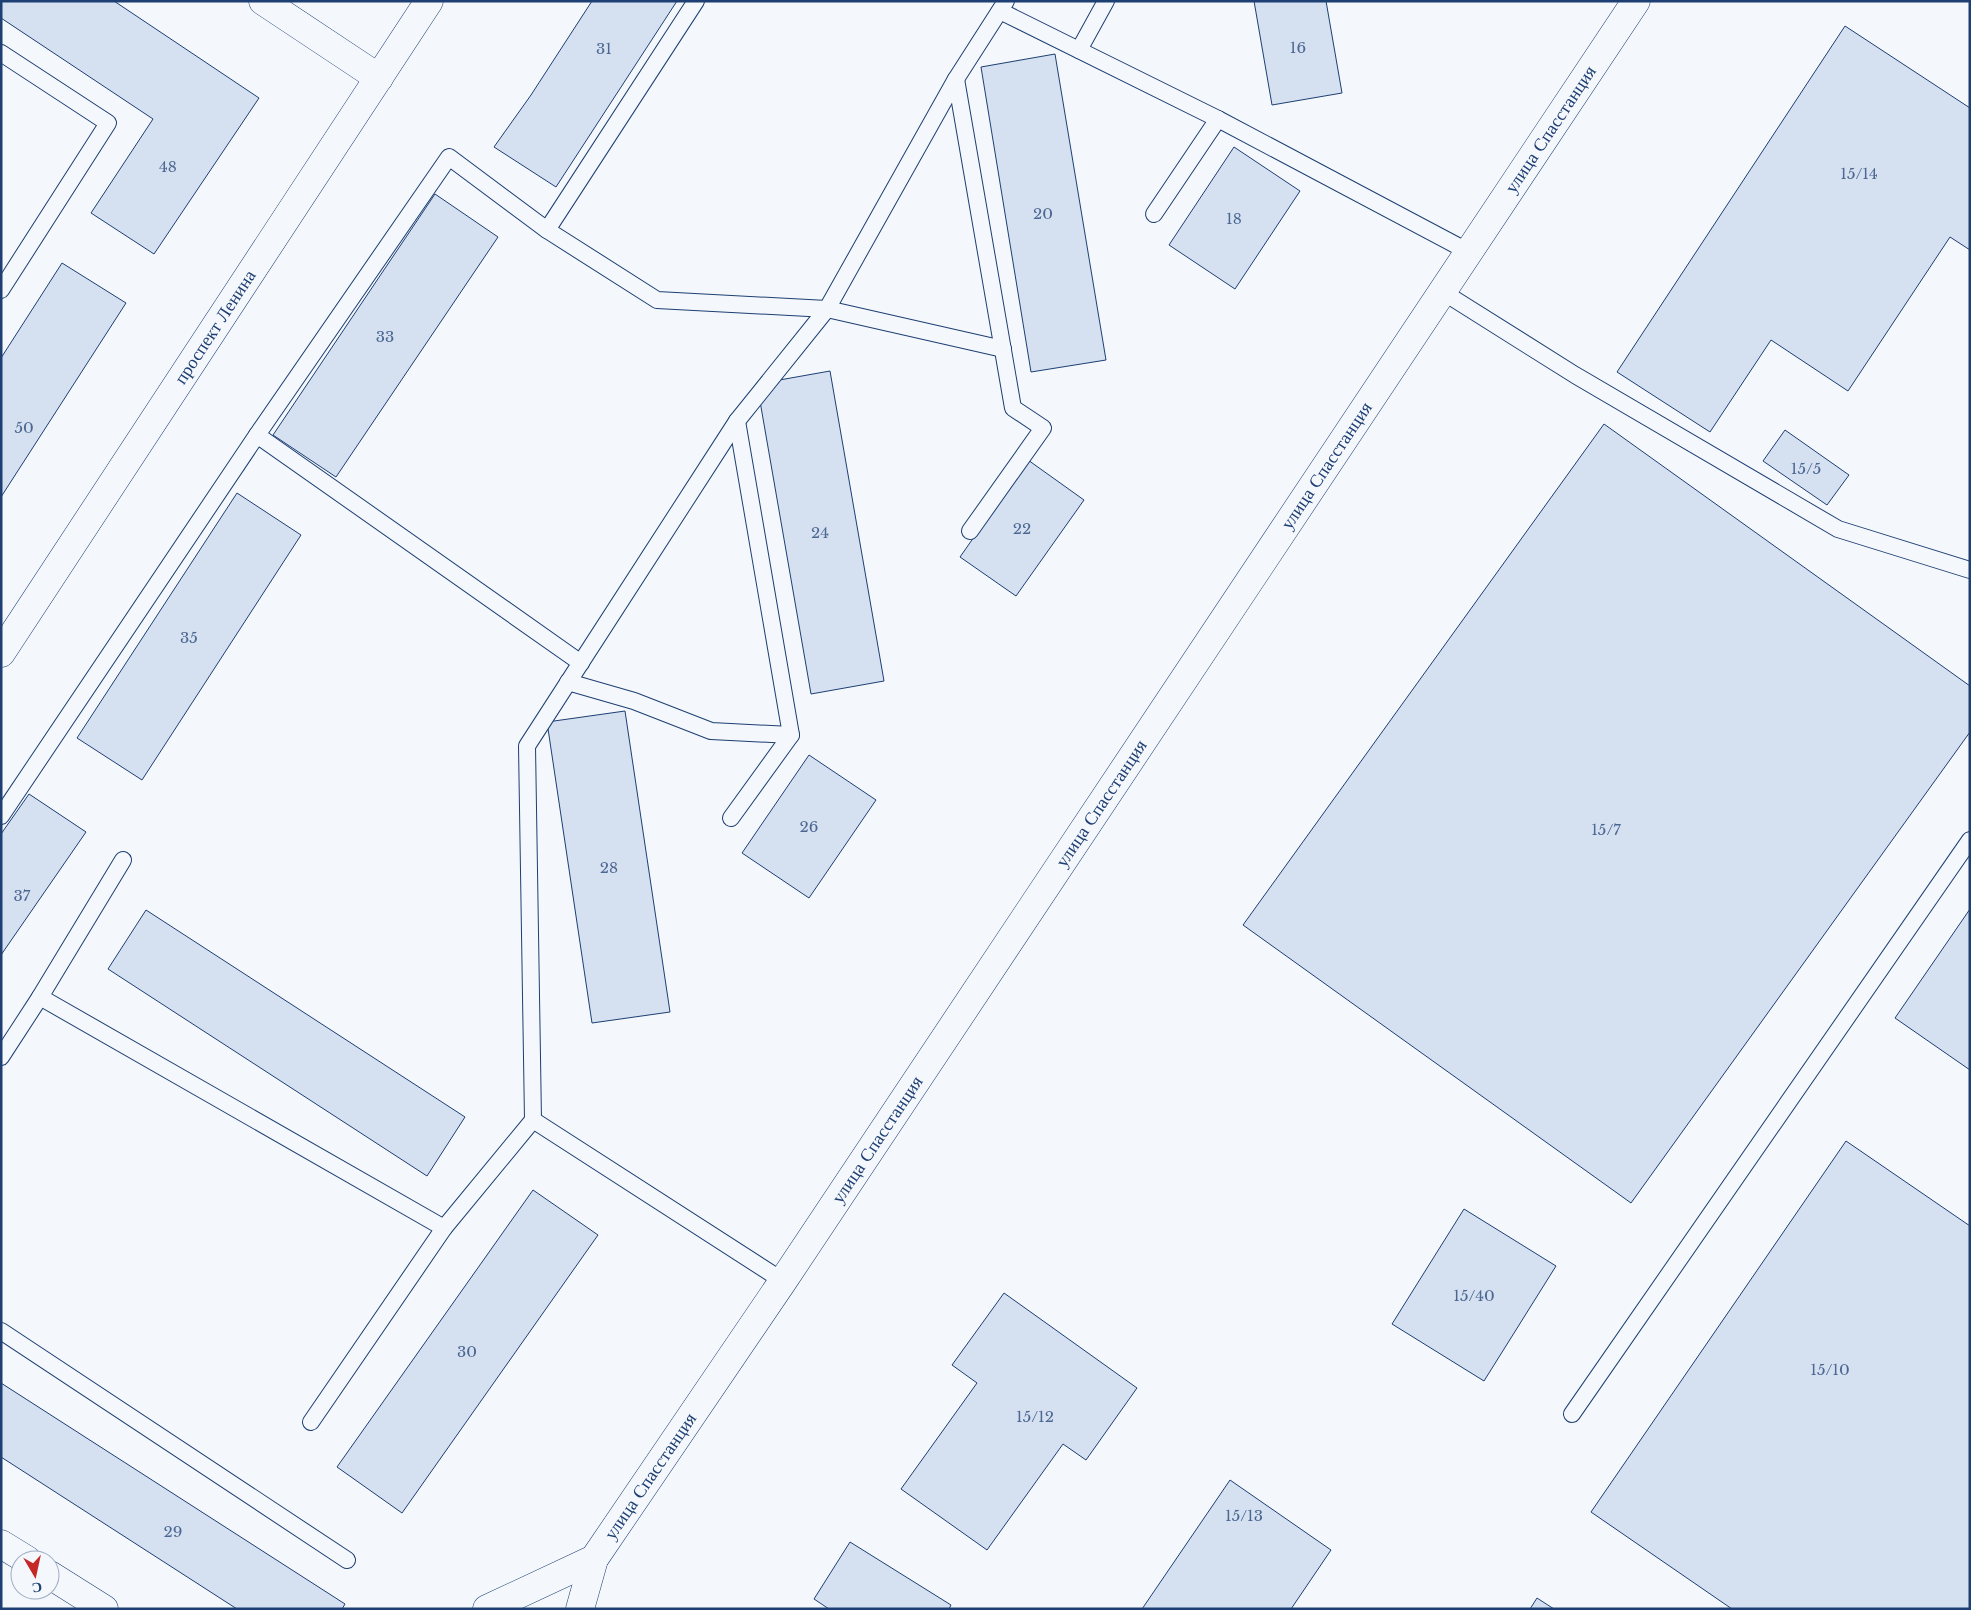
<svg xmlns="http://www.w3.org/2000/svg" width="1971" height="1610" viewBox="0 0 1971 1610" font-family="'Libre Baskerville',serif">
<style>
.building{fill:#d5e0f0;stroke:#1d3f73}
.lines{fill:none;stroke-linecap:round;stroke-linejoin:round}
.service-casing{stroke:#1d3f73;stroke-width:18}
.minor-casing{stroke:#1d3f73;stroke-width:29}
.primary-casing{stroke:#1d3f73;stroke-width:29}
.service{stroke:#f4f7fb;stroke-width:16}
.minor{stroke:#f4f7fb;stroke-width:28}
.primary{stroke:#f4f7fb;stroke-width:28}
.labels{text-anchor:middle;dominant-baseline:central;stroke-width:4;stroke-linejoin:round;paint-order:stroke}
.number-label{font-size:15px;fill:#4b6792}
.street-label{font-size:18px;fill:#1d3f73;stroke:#f4f7fb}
</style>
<rect width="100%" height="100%" fill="#f4f7fb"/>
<g class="building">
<polygon points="1,1 114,1 259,98 154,254 91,213 153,119 1,18"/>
<polygon points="592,1 677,1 556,187 494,147 531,95"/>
<polygon points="1254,1 1326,1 1342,93 1272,105"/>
<polygon points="1845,26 1970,108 1970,250 1950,237 1848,391 1771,340 1710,432 1617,372"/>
<polygon points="1055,54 1106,360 1031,372 981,67"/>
<polygon points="1234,147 1300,191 1235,289 1169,245"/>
<polygon points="435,194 498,237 336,477 273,435"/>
<polygon points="62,263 126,303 1,497 1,358"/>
<polygon points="830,371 884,681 811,694 757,384"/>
<polygon points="1604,424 1970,686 1970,732 1631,1203 1243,925"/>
<polygon points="1785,430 1849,475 1827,505 1763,461"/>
<polygon points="1028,460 1084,500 1016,596 960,557"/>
<polygon points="237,493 301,535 142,780 77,738"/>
<polygon points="625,711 670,1012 592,1023 547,722"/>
<polygon points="809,755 876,800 809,898 742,853"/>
<polygon points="29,794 86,832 1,955 1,834"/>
<polygon points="1970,909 1970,1070 1895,1018"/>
<polygon points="146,910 465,1117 427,1176 108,969"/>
<polygon points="1846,1141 1970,1226 1970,1609 1732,1609 1591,1512"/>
<polygon points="533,1190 598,1235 402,1513 337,1467"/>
<polygon points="1464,1209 1556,1266 1484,1381 1392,1324"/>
<polygon points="1004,1293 1137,1388 1086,1460 1063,1444 987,1550 901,1489 977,1383 952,1365"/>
<polygon points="1,1383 345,1604 342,1609 237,1609 1,1457"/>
<polygon points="1230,1480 1331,1550 1291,1609 1142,1609"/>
<polygon points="850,1542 951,1605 949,1609 829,1609 814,1599"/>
<polygon points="1537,1598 1554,1609 1530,1609"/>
</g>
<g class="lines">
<defs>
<g id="service">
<polyline points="696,1 547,230 657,300 827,309 1003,349"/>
<polyline points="1000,11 1218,119 1469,252"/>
<polyline points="1079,50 1106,1"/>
<polyline points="1,53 108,123 1,290"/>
<polyline points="956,79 1013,408 1043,428 970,531"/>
<polyline points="1154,214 1218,119"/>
<polyline points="1443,292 1575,375 1838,529 1970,570"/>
<polyline points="257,435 581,663"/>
<polyline points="568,682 634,701 711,731 791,735"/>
<polyline points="1,816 257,435 449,157 547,230"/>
<polyline points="731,818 791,735 737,421"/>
<polyline points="123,860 40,997 444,1228"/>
<polyline points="1,1057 40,997"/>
<polyline points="783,1281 533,1120 527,746 737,421 827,309 956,79 1006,1"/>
<polyline points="1,1331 347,1560"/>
<polyline points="1572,1414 1970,840"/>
<polyline points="311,1422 444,1228 533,1120"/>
</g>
<g id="minor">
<polyline points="263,1 379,78"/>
<polyline points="1,1544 27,1560"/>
<polyline points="50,1575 104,1609"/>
<polyline points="487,1609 594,1559"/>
<path id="s1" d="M580,1609L594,1559L783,1281L1636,1"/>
</g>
<g id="primary">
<path id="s2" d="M1,653L429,1"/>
</g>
</defs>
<use href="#service" class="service-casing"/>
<use href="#minor" class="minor-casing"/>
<use href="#primary" class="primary-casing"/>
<use href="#service" class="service"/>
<use href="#minor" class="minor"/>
<use href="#primary" class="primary"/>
</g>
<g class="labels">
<g class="number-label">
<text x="1298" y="47">16</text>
<text x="604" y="48">31</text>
<text x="168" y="166">48</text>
<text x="1859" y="173">15/14</text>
<text x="1043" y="213">20</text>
<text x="1234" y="218">18</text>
<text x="385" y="336">33</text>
<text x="24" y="427">50</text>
<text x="1806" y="468">15/5</text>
<text x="1022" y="528">22</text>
<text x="820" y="532">24</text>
<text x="189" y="637">35</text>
<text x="809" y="826">26</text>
<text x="1606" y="829">15/7</text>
<text x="609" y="867">28</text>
<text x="22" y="895">37</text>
<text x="1474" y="1295">15/40</text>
<text x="467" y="1351">30</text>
<text x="1830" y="1369">15/10</text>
<text x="1035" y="1416">15/12</text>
<text x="1244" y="1515">15/13</text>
<text x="173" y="1531">29</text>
</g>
<g class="street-label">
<text stroke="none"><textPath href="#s1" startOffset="1772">улица Спасстанция</textPath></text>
<text stroke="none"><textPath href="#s2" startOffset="390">проспект Ленина</textPath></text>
<text stroke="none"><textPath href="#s1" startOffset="1368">улица Спасстанция</textPath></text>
<text stroke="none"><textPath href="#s1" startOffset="962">улица Спасстанция</textPath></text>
<text stroke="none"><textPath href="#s1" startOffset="558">улица Спасстанция</textPath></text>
<text stroke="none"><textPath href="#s1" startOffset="152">улица Спасстанция</textPath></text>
</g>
</g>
<rect width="1971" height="1610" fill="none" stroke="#1d3f73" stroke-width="5"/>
<g transform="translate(35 1575) rotate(171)"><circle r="24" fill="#f4f7fb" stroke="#9eadc5"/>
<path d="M0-4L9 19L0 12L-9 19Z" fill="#c62828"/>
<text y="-8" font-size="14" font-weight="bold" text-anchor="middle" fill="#1d3f73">С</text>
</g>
</svg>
